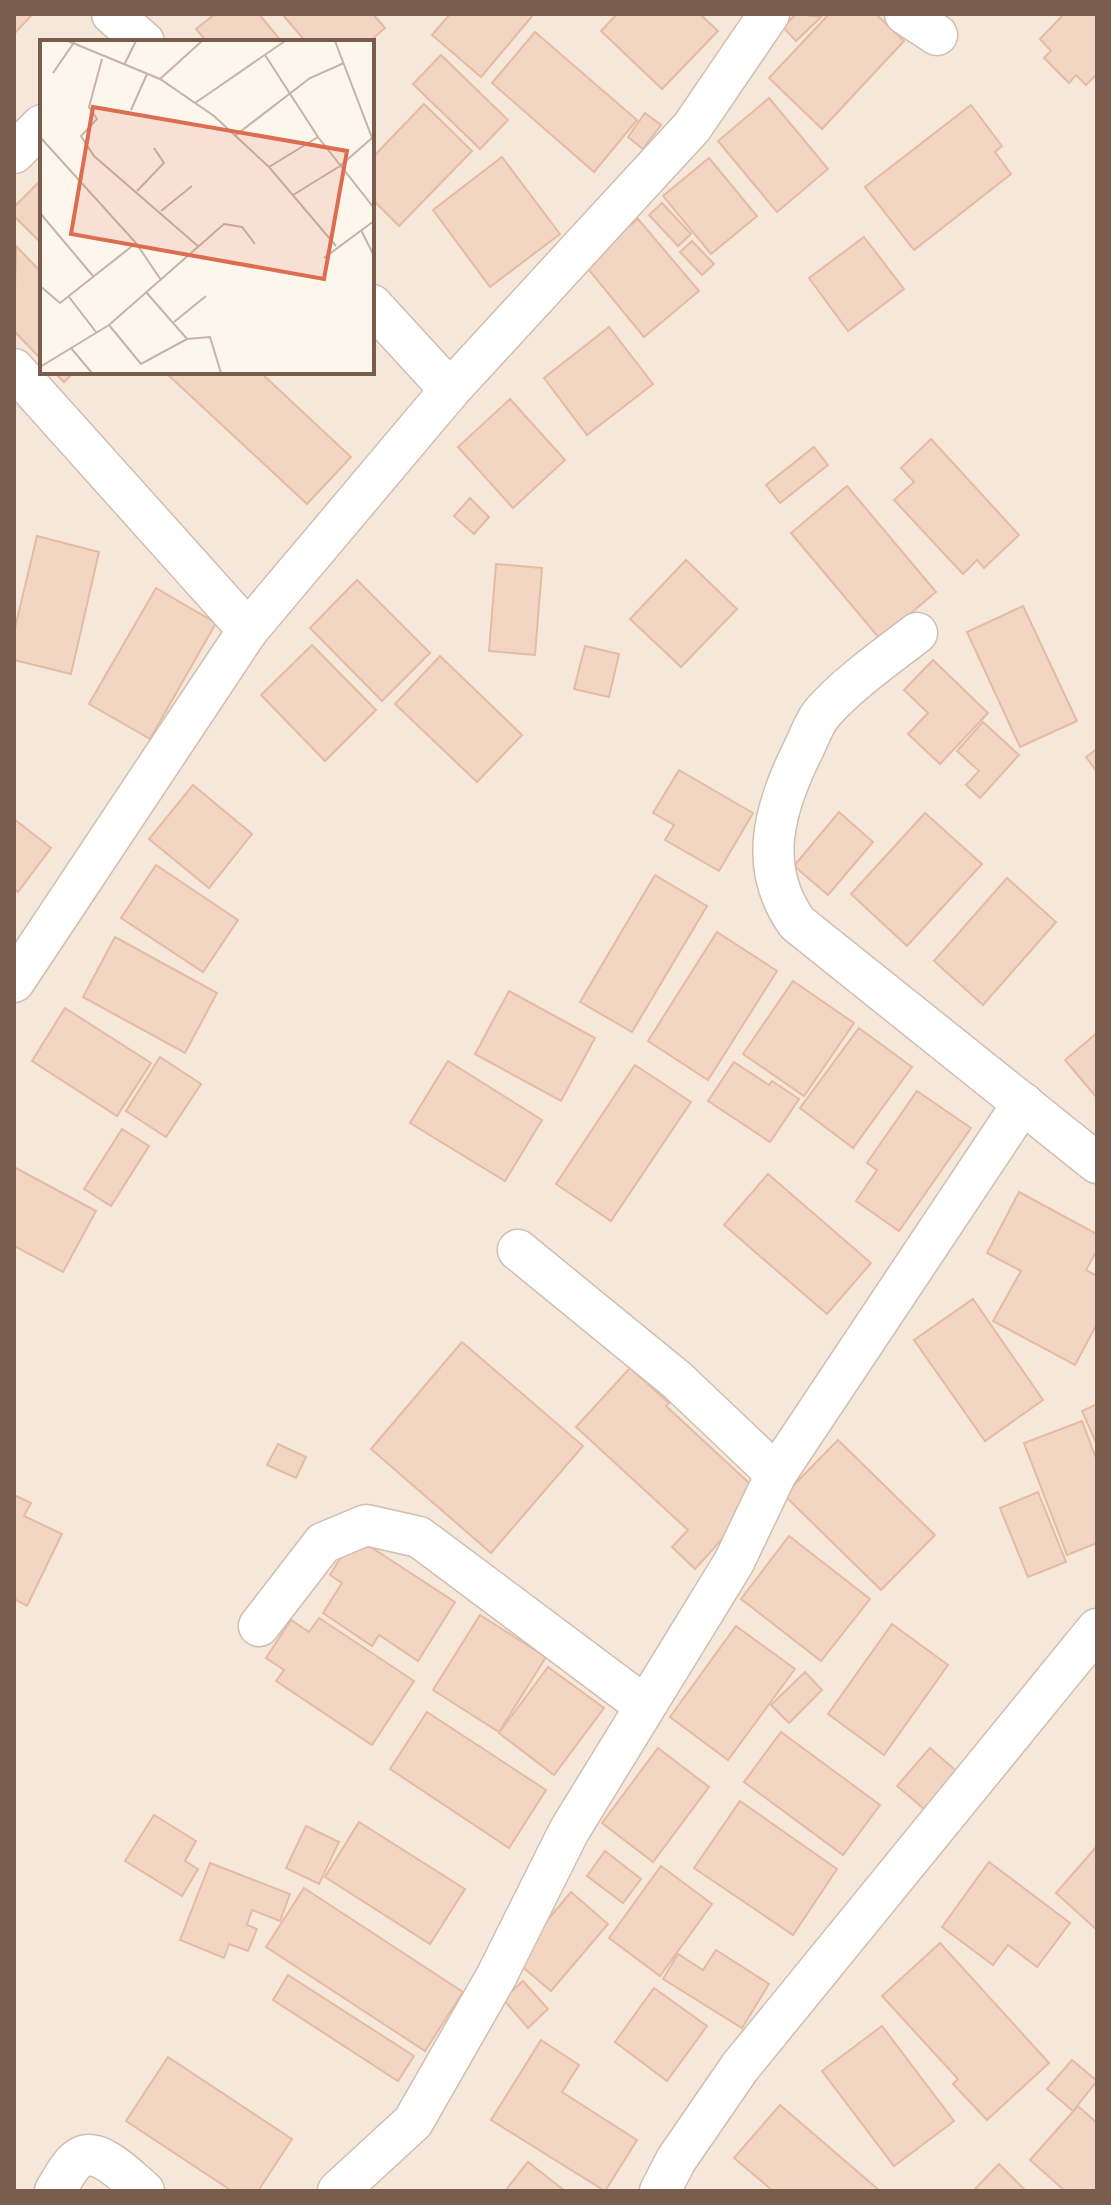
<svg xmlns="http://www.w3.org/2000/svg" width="1111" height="2205" viewBox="0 0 1111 2205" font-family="'Golos Text',sans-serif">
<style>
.residential{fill:#f5e8da;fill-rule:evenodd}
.building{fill:#f3d5c3;stroke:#e6bba3;stroke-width:2}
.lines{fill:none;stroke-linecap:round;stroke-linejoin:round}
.minor-casing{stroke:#d1beb0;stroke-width:43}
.minor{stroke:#fff;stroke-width:40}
.inset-road{fill:none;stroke:#c5b3a7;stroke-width:2}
.view{fill:#dc6d51;fill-opacity:0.15;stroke:#dc6d51;stroke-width:4}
.inset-edge{fill:none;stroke:#7a5c4d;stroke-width:4}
</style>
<rect width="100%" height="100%" fill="#fdf6ec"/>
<path class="residential" d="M14,14H1097V2191H14ZM42,42H372V372H42Z"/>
<g class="building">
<polygon points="14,14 32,15 14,34"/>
<polygon points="215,14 259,14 282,42 207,42 196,29"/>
<polygon points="282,14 373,14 385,28 369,42 306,42"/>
<polygon points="450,14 534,14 481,77 432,35"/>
<polygon points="617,14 700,14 718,31 662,89 601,31"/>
<polygon points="796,14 821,17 796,41 783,27"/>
<polygon points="829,14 876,14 904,41 822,129 769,78"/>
<polygon points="1064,14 1097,14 1097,74 1086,85 1076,75 1069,83 1044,58 1051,51 1040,39"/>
<polygon points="535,32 637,120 594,172 492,83"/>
<polygon points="441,55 508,120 480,149 413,84"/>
<polygon points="769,98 828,169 777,212 718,141"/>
<polygon points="424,104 472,151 399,226 372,199 372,158"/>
<polygon points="971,105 1002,146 995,152 1011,174 914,250 865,187"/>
<polygon points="645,113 661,125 643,149 628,137"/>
<polygon points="502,157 560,234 490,287 433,210"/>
<polygon points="709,158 757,216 711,254 663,196"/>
<polygon points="42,179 42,244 14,216 14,207"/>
<polygon points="662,203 691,234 678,246 649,215"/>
<polygon points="638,219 699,291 644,337 584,264"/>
<polygon points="864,237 904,289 848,331 809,278"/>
<polygon points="692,241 714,264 702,275 680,252"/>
<polygon points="16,246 42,273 42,360 14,331"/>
<polygon points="609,327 653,384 587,435 544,378"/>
<polygon points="54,372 74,372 64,382"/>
<polygon points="165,372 260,372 351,457 307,504"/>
<polygon points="510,399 565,460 513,508 458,447"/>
<polygon points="931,439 1019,535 984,568 977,560 963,574 894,500 914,482 901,468"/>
<polygon points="814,447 828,465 780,503 766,485"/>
<polygon points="847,486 936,592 880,639 791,533"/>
<polygon points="470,498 489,517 474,534 454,516"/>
<polygon points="37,536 99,552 71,674 14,660 14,632"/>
<polygon points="686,560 737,609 681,667 630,619"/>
<polygon points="496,564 542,568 535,655 489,651"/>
<polygon points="357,580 430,653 382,701 310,628"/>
<polygon points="156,588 216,623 150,739 89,704"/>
<polygon points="1023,606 1077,721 1020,747 967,632"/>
<polygon points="312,645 376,710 325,761 261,695"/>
<polygon points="585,646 619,654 609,697 574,689"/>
<polygon points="440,656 522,735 477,782 395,704"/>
<polygon points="933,660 988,713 940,764 908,734 928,713 904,690"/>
<polygon points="983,722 1019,755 980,798 966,785 979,771 957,751"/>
<polygon points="1097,749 1097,772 1086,757"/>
<polygon points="679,770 753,813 719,871 665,840 674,825 653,813"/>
<polygon points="193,785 252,834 209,888 149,839"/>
<polygon points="839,812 873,842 828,895 794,866"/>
<polygon points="925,813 982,864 907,946 851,894"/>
<polygon points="14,819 51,848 18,892 14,888"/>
<polygon points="156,865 238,920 203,972 121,918"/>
<polygon points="655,875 707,906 632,1032 580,1002"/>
<polygon points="1007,878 1056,922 983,1005 934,961"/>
<polygon points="717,932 777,971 708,1080 648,1041"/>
<polygon points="115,937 217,993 185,1053 83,997"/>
<polygon points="793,981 854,1023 804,1096 743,1054"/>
<polygon points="509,991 595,1038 561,1101 475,1054"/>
<polygon points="65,1008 151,1063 117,1116 32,1061"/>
<polygon points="859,1028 912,1067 853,1148 800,1108"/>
<polygon points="1097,1033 1097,1098 1065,1060"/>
<polygon points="160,1057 201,1084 166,1137 126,1111"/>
<polygon points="448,1061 542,1120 505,1181 410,1123"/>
<polygon points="734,1062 769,1085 772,1081 799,1099 770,1142 708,1101"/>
<polygon points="635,1065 691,1102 611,1221 556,1184"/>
<polygon points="917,1091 971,1128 899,1231 856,1201 877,1170 867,1163"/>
<polygon points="122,1129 149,1146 111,1206 84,1189"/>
<polygon points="14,1167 96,1211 63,1272 14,1246"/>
<polygon points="768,1174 871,1263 827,1314 724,1225"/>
<polygon points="1019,1192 1097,1234 1097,1250 1086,1270 1097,1276 1097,1324 1075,1365 993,1321 1021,1271 987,1253"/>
<polygon points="973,1299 1043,1400 985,1441 914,1340"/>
<polygon points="462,1342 583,1446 491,1553 371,1449"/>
<polygon points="630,1368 669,1403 666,1406 762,1495 695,1569 672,1547 688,1530 576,1427"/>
<polygon points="1097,1404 1097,1445 1082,1411"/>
<polygon points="1082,1421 1097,1461 1097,1543 1067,1555 1024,1443"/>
<polygon points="838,1440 935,1535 881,1590 784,1495"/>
<polygon points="278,1444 306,1457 296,1478 267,1465"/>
<polygon points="1038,1492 1066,1562 1028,1577 1000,1508"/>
<polygon points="14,1495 31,1503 24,1516 62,1534 27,1606 14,1599"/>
<polygon points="354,1536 455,1602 418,1661 379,1635 372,1646 323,1613 342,1583 330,1575"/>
<polygon points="789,1536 870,1599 821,1661 741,1599"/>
<polygon points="480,1615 546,1657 499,1732 433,1690"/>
<polygon points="319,1618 414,1681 372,1745 276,1681 284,1670 266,1658 291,1620 309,1632"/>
<polygon points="892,1624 948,1665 884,1755 828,1714"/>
<polygon points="736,1626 795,1669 728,1760 670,1717"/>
<polygon points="548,1667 604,1708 554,1775 499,1733"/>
<polygon points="805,1672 822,1690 789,1723 771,1705"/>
<polygon points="427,1712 546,1790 509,1848 390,1769"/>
<polygon points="781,1732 880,1805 843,1855 744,1782"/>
<polygon points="658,1748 709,1787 653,1862 602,1823"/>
<polygon points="930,1748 962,1776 930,1814 897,1786"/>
<polygon points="740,1801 837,1869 793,1935 694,1868"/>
<polygon points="154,1815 196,1841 185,1861 198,1869 182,1896 125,1861"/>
<polygon points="359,1822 465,1889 430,1944 325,1877"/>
<polygon points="306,1826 339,1842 319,1884 286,1868"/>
<polygon points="1097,1846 1097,1930 1056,1893"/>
<polygon points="605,1851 641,1879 623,1903 587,1876"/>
<polygon points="989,1862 1070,1923 1037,1967 1008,1945 993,1965 942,1927"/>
<polygon points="210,1863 290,1894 280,1921 252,1910 247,1925 257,1929 248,1951 229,1944 224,1958 180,1940"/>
<polygon points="661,1866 712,1904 660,1976 609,1938"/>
<polygon points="304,1888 463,1992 425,2051 266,1947"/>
<polygon points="571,1892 608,1924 551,1991 514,1960"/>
<polygon points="940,1943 1049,2063 987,2120 953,2084 958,2079 882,1996"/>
<polygon points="716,1950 769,1984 742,2028 663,1979 678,1954 703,1970"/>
<polygon points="288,1975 414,2056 398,2081 273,2000"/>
<polygon points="523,1981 548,2009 528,2028 503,1999"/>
<polygon points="654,1988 707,2026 667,2081 615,2042"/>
<polygon points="882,2026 954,2121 894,2166 822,2071"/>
<polygon points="541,2040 579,2065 562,2092 637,2140 605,2191 491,2120"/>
<polygon points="168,2057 292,2139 258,2191 232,2191 126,2121"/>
<polygon points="1072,2060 1097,2081 1073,2111 1047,2089"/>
<polygon points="780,2105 880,2191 773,2191 734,2158"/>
<polygon points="1078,2106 1097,2123 1097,2191 1065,2191 1030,2160"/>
<polygon points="528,2162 565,2191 505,2191"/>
<polygon points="999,2164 1026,2191 973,2191"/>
</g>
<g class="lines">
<defs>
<g id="minor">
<polyline points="112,14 144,42"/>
<polyline points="905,14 937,35"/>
<polyline points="14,153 42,125"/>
<polyline points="372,305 450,390"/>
<polyline points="14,369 248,630"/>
<path d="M917,633C885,658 850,682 823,712C814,722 809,738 803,750C774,808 757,867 797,923L1097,1163"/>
<polyline points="14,982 248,630 450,390 692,127 769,14"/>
<polyline points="518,1250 677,1380 776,1474"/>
<polyline points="259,1626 323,1543 366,1525 419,1537 645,1706"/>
<path d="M55,2191C61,2182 69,2165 78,2159C98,2144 129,2179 144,2191"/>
<polyline points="338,2191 413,2122 496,1977 569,1831 734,1562 776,1474 1023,1103"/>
<polyline points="660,2191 676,2160 740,2067 1097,1629"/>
</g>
</defs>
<use href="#minor" class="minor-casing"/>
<use href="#minor" class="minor"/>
</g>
<g transform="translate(40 40)">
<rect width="334" height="334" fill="#fdf6ec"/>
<path class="inset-road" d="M28,1L120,39L174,76L229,127L296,206M295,1L334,103M225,15L278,97L334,168M62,19L49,67L57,79L41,96L54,116L159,207M84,25L96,1M13,33L35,1M120,39L162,1M155,63L245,1M91,70L107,34M196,95L270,38L304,23M0,97L96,203L121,240M229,127L278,97M97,151L124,123L114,108M253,155L300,126L332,98M121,171L152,146M0,173L53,236M321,190L334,216M284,218L334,181M0,246L20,263L96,203M106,252L147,299L170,297L181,333M29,257L56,292M134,282L166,256M69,285L101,324L147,299M31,308L52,333M0,327L69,285L184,184L202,187L215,204"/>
<path class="view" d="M53,67L307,111L284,239L31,194Z"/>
<rect width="334" height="334" class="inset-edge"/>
</g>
<rect width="1111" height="2205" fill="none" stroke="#7a5c4d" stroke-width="32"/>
</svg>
